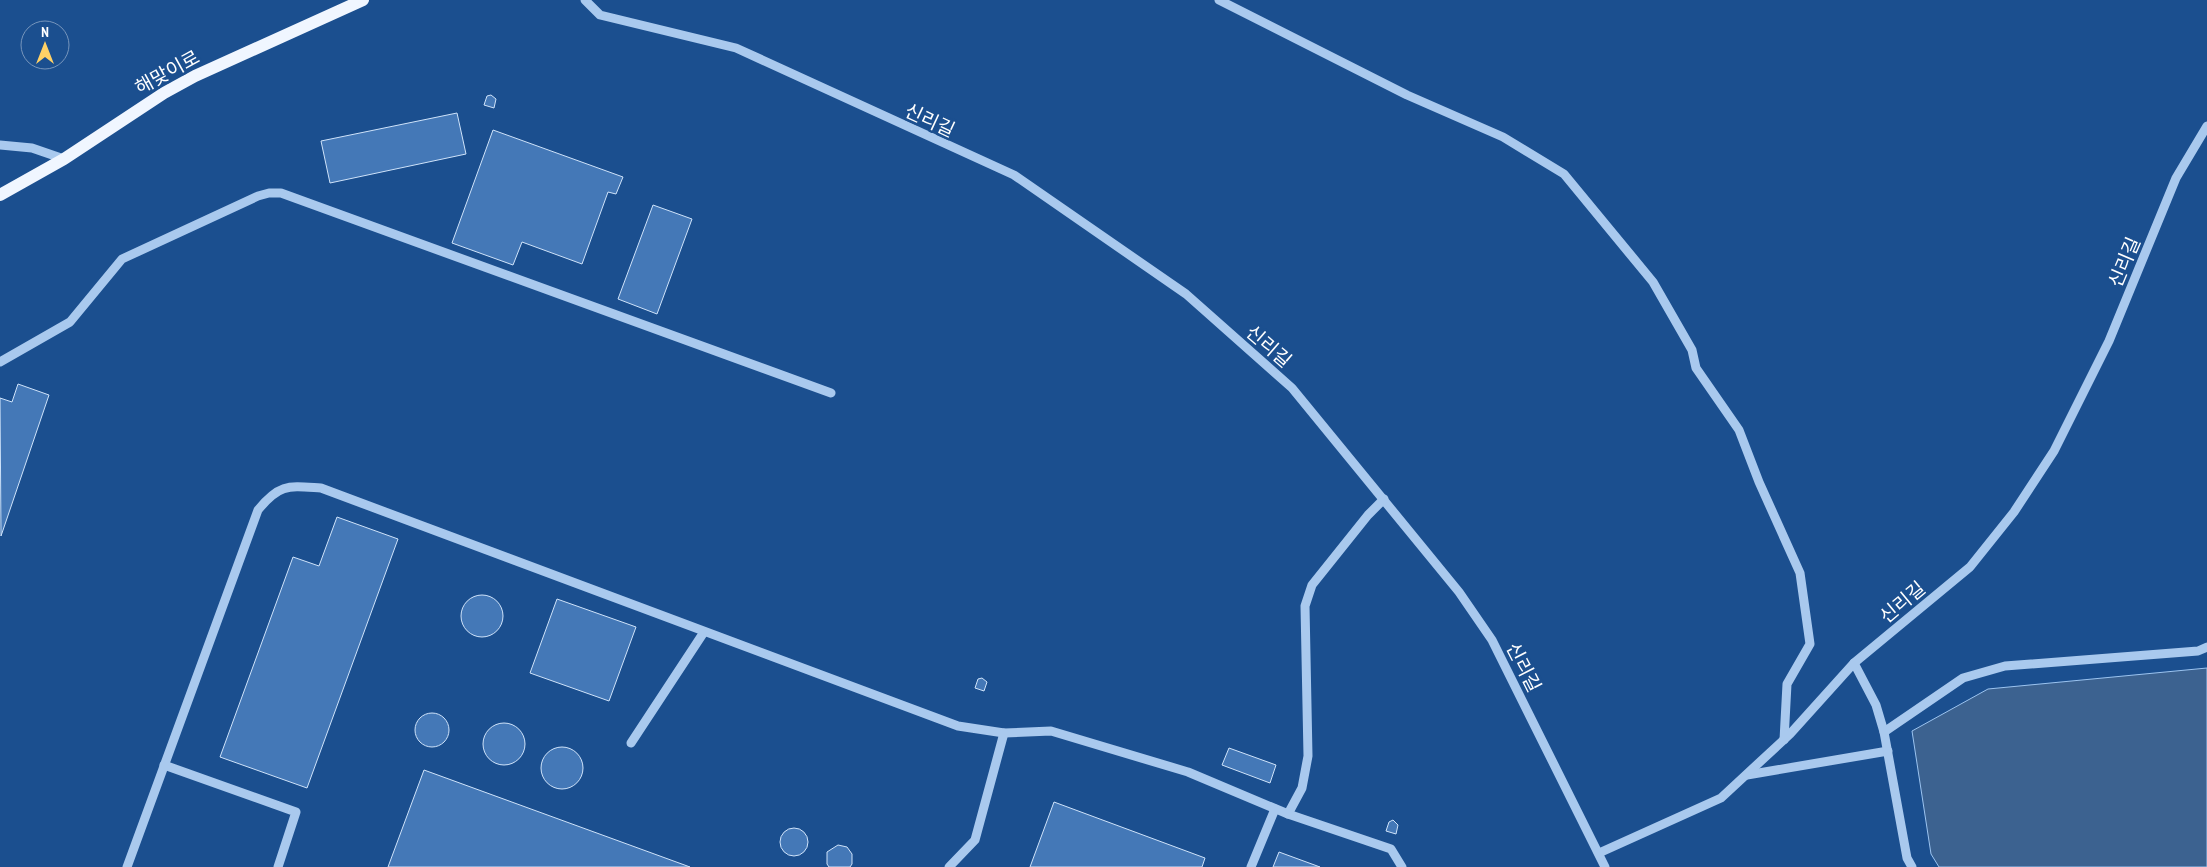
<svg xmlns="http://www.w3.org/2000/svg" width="2207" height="867" viewBox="0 0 2207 867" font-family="'PT Sans Narrow','Noto Sans KR',sans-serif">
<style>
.water{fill:#3c6290;stroke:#9cc4f0}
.building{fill:#4478b7;stroke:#cfe3fa}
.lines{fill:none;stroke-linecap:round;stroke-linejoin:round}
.minor{stroke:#a9c9ee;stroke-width:9}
.major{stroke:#f0f6ff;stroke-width:12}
.labels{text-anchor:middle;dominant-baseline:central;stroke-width:5;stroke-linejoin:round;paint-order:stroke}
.street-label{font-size:19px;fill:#fff;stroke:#1b4f8f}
</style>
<rect width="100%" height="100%" fill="#1b4f8f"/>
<polygon class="water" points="2207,668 2207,867 1939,867 1931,854 1912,731 1988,689"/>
<g class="building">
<polygon points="491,95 496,99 494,108 484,105 487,96"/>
<polygon points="457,113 466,154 330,183 321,141"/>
<polygon points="493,130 623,177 616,194 608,192 582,264 522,242 513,265 452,243"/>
<polygon points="653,205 692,219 657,314 618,299"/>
<polygon points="18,384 49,395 1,536 0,398 12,402"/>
<polygon points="337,517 398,539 307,788 220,757 293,557 319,566"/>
<circle cx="482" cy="616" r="21"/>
<polygon points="557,599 636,627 609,701 530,673"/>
<polygon points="982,678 987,682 984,691 975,688 978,679"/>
<circle cx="432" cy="730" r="17"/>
<circle cx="504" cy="744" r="21"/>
<circle cx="562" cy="768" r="21"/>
<polygon points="1229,748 1276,765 1270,783 1222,765"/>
<polygon points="424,770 690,867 388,867"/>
<polygon points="1054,802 1205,858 1202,867 1030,867"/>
<polygon points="1393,820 1398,825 1396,834 1386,831 1389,822"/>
<circle cx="794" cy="842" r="14"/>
<polygon points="838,845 847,847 852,854 852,864 850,867 829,867 827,864 827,852"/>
<polygon points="1279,852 1320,867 1273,867"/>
</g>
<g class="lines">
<g class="minor">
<polyline points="585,0 600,15 736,48 1014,175 1186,294 1292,388 1459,592 1492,640 1605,867"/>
<polyline points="1219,0 1407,95 1503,137 1564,174 1653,282 1692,350 1696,368 1739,430 1759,482 1800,573 1810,644 1787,684 1784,740"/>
<polyline points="0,145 32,148 64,159"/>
<polyline points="0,362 70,322 122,259 258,196 269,193 281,193 831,393"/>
<polyline points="1854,663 1876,705 1884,732"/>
<polyline points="631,743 704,632"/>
<polyline points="164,765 296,812 278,867"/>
<polyline points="1747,775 1888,751"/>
<polyline points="1288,814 1302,788 1308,756 1305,606 1312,585 1368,515 1384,499"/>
<polyline points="1599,853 1721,798 1790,734 1854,663 1970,567 2014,512 2054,451 2109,341 2176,178 2207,126"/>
<path d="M127,867L258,510C280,483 289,486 321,488L958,726L1004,733L1051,731L1188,772L1288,814L1391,849L1402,867"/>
<polyline points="949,867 975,840 1004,733"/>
<polyline points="1251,867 1275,809"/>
<polyline points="1912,867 1907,858 1884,732 1963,678 2005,666 2198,651 2207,647"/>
</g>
<polyline class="major" points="0,195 64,159 164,93 195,76 363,0"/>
</g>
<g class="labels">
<g class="street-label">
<text transform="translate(167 72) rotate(-29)">해맞이로</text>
<text transform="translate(930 120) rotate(25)">신리길</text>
<text transform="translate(2124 262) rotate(-67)">신리길</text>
<text transform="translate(1269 346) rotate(41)">신리길</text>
<text transform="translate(1902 602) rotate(-40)">신리길</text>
<text transform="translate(1524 667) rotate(63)">신리길</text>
</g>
</g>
<g transform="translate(45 45)"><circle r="24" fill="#1b4f8f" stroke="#7695bc"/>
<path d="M0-4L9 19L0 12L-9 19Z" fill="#ffd166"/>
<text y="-8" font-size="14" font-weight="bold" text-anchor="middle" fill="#ffffff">N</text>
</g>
</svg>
